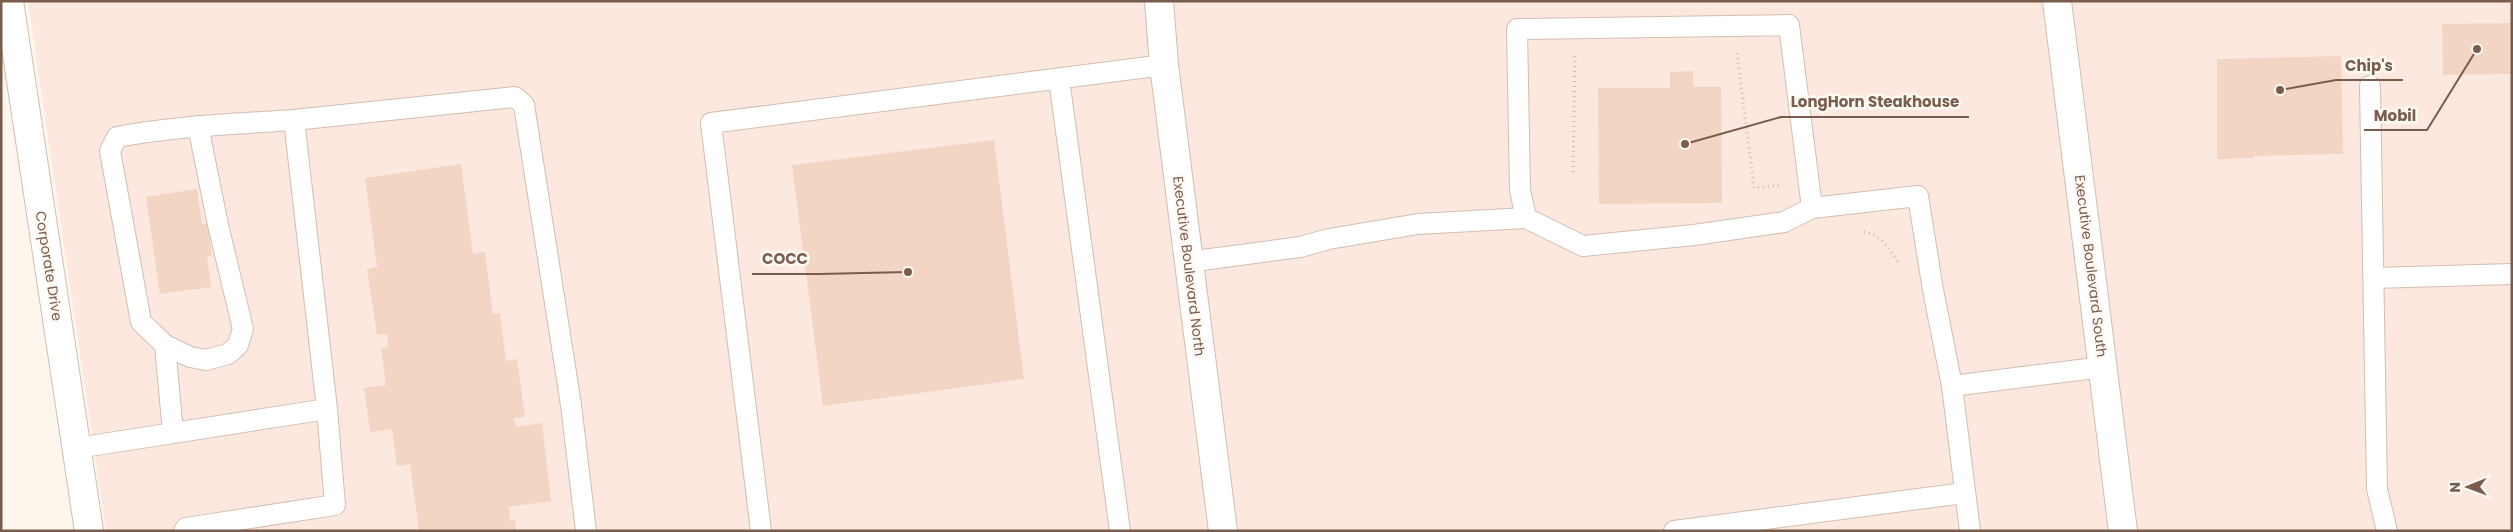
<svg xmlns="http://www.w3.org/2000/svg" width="2513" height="532" viewBox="0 0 2513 532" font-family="Poppins,sans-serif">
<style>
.commercial{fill:#fde8e0}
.building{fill:#f3d5c3}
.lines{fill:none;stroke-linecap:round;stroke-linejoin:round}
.lane-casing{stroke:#d1beb0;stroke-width:22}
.street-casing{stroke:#d1beb0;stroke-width:30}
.path{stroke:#d9b8a5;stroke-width:3;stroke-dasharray:1 4;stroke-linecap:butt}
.lane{stroke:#fff;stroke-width:20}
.street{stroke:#fff;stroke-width:28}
.labels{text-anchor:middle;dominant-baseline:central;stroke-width:5;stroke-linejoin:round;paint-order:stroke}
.street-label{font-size:14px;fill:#7a5c4d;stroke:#fffaf3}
.leader{fill:none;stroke:#7a5c4d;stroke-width:2}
.callout-dot{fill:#7a5c4d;stroke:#fffaf3;stroke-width:2}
.callout-label{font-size:15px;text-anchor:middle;font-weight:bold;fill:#7a5c4d;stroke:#fffaf3;stroke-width:5;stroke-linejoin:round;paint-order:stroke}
</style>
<rect width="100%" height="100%" fill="#fdf6ec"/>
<polygon class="commercial" points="28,1 2512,1 2512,531 106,531"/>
<g class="building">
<polygon points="2512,23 2512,74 2443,75 2442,24"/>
<polygon points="2341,56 2343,154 2254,156 2254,158 2217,159 2217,59"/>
<polygon points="1693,71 1693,87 1721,87 1722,203 1599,204 1598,88 1670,88 1670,72"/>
<polygon points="994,140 1024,379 823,406 792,165"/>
<polygon points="461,164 473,254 485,252 493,314 500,313 506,361 517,359 525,417 514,418 516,427 542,423 551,501 509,507 510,521 515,520 516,531 419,531 410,464 397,466 392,429 370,432 364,388 386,385 381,348 388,347 387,334 377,335 367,269 377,267 365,178"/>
<polygon points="197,189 202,224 208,224 212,256 207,256 211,287 160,294 146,197"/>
</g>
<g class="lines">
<defs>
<g id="lane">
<polyline points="1059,79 1120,531"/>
<polyline points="2370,86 2377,489 2387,531"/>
<polyline points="1526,218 1520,190 1517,29 1789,25 1812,208"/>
<polyline points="1188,262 1300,247 1329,239 1418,224 1526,218 1583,246 1694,235 1784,222 1812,208 1918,196 1933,290 1952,386 1970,531"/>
<polyline points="2374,278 2512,274"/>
<polyline points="165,345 190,357 206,360 228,354 238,345 243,329 218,225 198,126"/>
<polyline points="1952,386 2103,367"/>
<path d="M173,433L165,345L141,322L110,151L117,137C175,126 234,124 294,120"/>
<polyline points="77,448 327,409"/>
<polyline points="184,531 186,528 335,505 327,409 294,120 515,97 524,105 571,405 586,531"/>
<polyline points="761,531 711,123 1164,65"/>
<polyline points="1674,531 1964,493"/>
</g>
<g id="street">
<polyline points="9,1 89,531"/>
<polyline points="1159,1 1164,65 1223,531"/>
<polyline points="2057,1 2123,531"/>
</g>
</defs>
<use href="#lane" class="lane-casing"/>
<use href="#street" class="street-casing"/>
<g class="path">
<polyline points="1737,53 1754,188 1781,185"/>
<polyline points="1573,172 1575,55"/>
<path d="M1864,232C1881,234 1890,251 1899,263"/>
</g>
<use href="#lane" class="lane"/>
<use href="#street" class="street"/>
</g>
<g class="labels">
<g class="street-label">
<text transform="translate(49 266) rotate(81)">Corporate Drive</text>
<text transform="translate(1189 266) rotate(83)">Executive Boulevard North</text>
<text transform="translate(2091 266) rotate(83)">Executive Boulevard South</text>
</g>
</g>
<path class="leader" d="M2280 90L2336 80H2403M1685 144L1781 117H1969M2477 49L2427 130H2364M908 272L819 274H752"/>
<g class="callout-dot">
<circle cx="2280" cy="90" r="5"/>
<circle cx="1685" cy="144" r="5"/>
<circle cx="2477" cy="49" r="5"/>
<circle cx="908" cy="272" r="5"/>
</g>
<g class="callout-label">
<text x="2369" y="71">Chip's</text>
<text x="1875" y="107">LongHorn Steakhouse</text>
<text x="2395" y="121">Mobil</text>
<text x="785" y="264">COCC</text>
</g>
<rect width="2513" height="532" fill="none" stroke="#7a5c4d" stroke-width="5"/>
<g transform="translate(2468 487) rotate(269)" stroke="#fffaf3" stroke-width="4" paint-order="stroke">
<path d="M0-4L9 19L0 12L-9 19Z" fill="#7a5c4d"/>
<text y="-8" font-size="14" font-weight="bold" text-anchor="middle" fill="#7a5c4d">N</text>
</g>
</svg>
